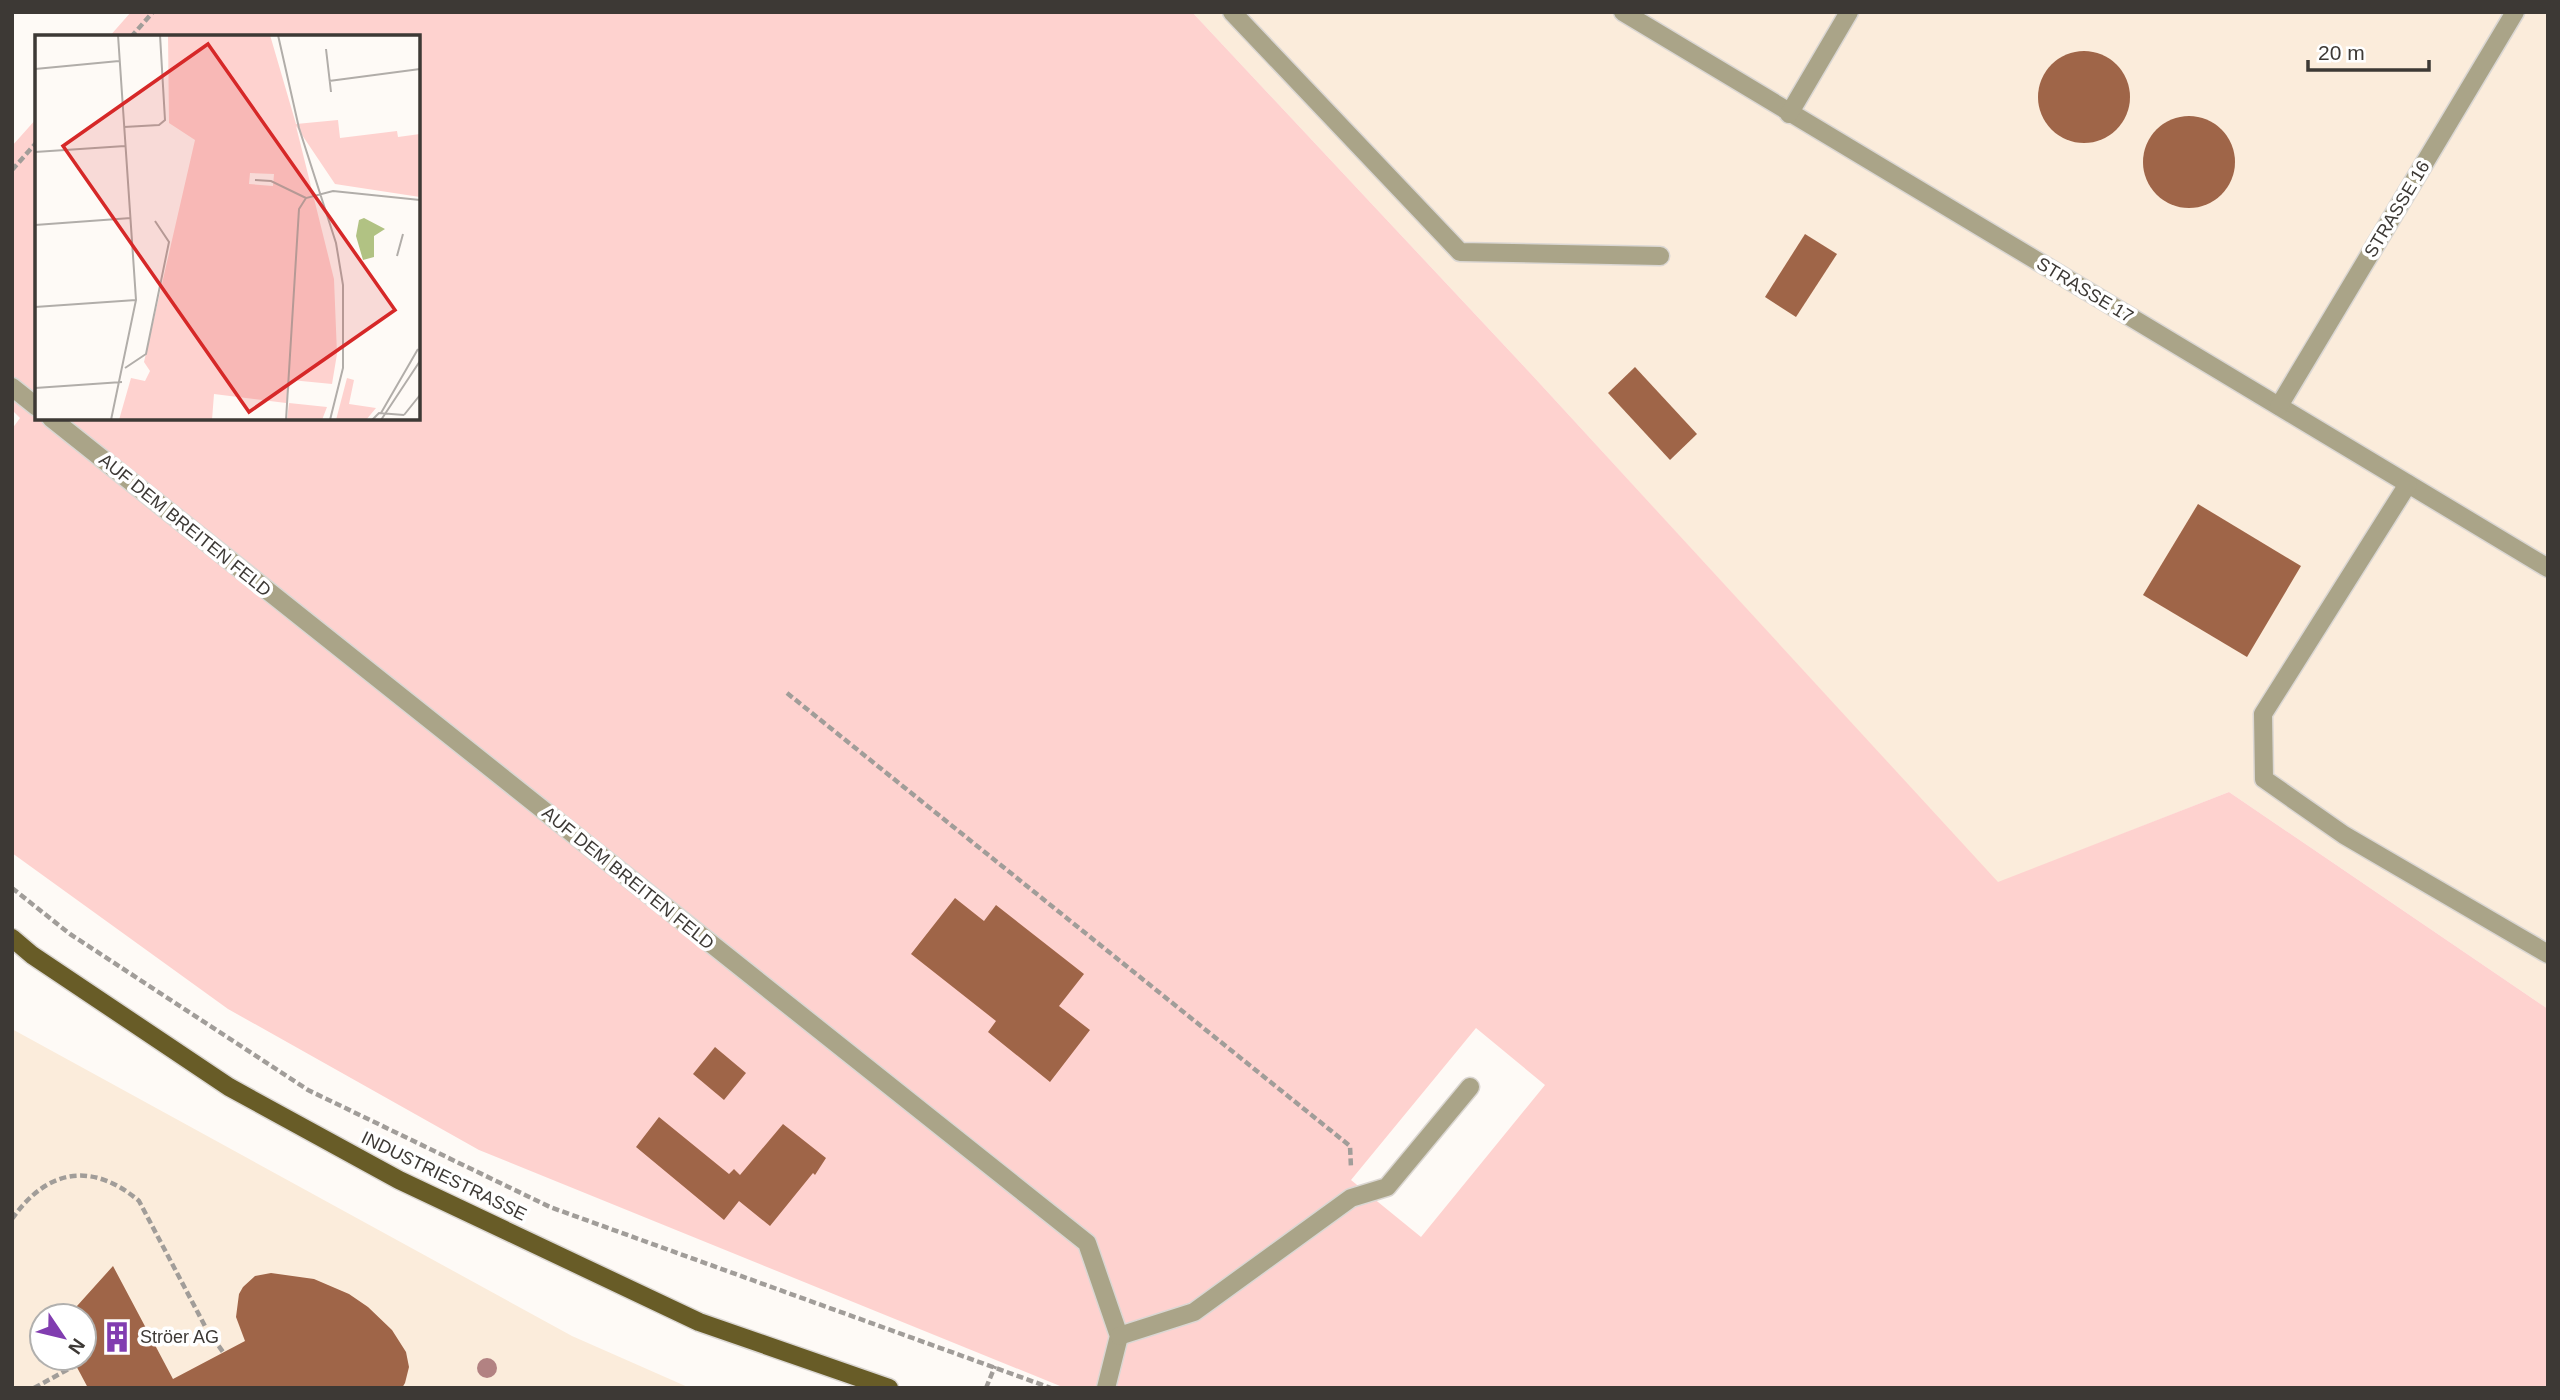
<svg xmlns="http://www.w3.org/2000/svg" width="2560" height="1400" viewBox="0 0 2560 1400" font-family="Helvetica,sans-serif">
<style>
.built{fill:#fbecdb;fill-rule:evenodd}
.green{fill:#fed2cf;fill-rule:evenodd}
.building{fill:#9f6548}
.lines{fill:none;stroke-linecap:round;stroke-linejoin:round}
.minor-casing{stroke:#dbd7d3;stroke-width:21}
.major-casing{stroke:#dbd7d3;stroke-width:21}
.path{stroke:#a19d99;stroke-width:4.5;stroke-dasharray:7 3.5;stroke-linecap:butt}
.minor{stroke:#aaa488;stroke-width:18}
.major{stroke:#685c27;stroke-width:18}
.tree{fill:#b28282}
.labels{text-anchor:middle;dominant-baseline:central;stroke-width:7;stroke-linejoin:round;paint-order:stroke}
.street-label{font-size:18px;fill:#3d3935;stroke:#fff}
.poi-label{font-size:18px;fill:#3d3935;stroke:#fff;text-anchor:start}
.inset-road{fill:none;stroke:#b1ada9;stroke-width:2}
.view{fill:#d62828;fill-opacity:0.15;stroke:#d62828;stroke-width:3.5}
.inset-edge{fill:none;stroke:#3d3935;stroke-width:3.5}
</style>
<rect width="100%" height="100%" fill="#fefaf6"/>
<g class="built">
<polygon points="1192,12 2548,12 2548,1009 2229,792 1998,883 1532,375"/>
<path d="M12,1029L572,1336L690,1388H12ZM42,1316H84V1358H42Z"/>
</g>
<path class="green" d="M131,12H1192L1532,375L1998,882L2229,792L2548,1009V1388H1065L479,1150L228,1009L12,853V429L20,418L12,410V146L37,118V418H418V37H109ZM1476,1028L1545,1085L1421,1237L1351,1180Z"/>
<g class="building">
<circle cx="2084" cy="97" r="46"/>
<circle cx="2189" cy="162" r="46"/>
<polygon points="1805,234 1837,254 1796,317 1765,297"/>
<polygon points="1635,367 1697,434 1670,460 1608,393"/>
<polygon points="2198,504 2301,566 2247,657 2143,595"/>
<polygon points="955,898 984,921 996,905 1084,974 1059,1006 1090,1030 1050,1082 988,1032 996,1021 911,954"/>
<polygon points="715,1047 746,1073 724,1100 693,1074"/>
<polygon points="659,1117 729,1174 734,1169 740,1175 783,1124 826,1158 815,1175 813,1173 770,1226 739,1201 724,1220 636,1147"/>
<polygon points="113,1266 173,1379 245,1341 236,1317 239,1294 243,1287 255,1276 271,1273 314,1279 349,1294 368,1307 392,1330 406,1352 409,1367 405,1383 402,1388 88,1388 72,1358 84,1358 84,1316 68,1316"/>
</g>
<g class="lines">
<defs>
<g id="minor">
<polyline points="1232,12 1460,252 1660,256"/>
<polyline points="1623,12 2548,568"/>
<polyline points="1789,114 1849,12"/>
<polyline points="12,387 37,407"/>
<polyline points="2279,406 2515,12"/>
<polyline points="51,418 1087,1243 1119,1336 1106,1388"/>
<polyline points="2408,484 2263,714 2264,779 2344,835 2548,954"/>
<polyline points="1119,1336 1194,1312 1351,1198 1387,1187 1470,1087"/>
</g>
<polyline id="major" points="12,938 32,955 229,1087 399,1180 699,1322 889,1388"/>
</defs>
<use href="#minor" class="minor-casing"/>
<use href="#major" class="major-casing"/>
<g class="path">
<polyline points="131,37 153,12"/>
<polyline points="12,170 37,142"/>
<polyline points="787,693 1350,1146 1351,1168"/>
<polyline points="12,888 70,934 308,1090 550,1207 1051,1388"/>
<path d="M12,1219C47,1169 92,1161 139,1201L206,1328L223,1352"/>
<polyline points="34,1388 76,1365"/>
<polyline points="986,1388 995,1366"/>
</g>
<use href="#minor" class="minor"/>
<use href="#major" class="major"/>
</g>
<circle class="tree" cx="487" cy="1368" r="10"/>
<defs>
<symbol id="building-bare" viewBox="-9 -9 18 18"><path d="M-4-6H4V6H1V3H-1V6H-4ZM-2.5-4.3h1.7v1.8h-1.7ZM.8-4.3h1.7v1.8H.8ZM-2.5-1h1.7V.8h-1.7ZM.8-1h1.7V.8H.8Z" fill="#813db0" stroke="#fff" stroke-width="2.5" paint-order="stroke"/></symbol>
</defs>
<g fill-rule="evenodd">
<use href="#building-bare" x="95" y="1315" width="44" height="44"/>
</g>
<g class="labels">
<g class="street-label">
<text transform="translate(2397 209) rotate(-59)">STRASSE 16</text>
<text transform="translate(2085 290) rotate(31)">STRASSE 17</text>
<text transform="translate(185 525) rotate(39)">AUF DEM BREITEN FELD</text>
<text transform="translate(628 878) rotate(39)">AUF DEM BREITEN FELD</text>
<text transform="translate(444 1176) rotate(26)">INDUSTRIESTRASSE</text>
</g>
<g class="poi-label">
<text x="140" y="1337">Ströer AG</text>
</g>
</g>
<g transform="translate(35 35)">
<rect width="385" height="385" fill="#fefaf6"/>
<path d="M133,0H235L261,89L303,85L305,103L362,96L363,102L385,99V162L300,149L261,91L299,244L302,319L297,349L256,345L251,368L179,359L177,385H84L96,343L110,346L115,336L109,327L160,105L134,88ZM215,138L239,139L238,151L214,149ZM312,343L319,345L314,369L341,373L331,385H301ZM254,368L292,372L287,385H252Z" fill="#fed2cf" fill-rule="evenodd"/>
<path d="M329,183L350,194L339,201V222L328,225L321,201L324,185Z" fill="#b1c283"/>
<path class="inset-road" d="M243,0L264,93L301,208L308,250V333L295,385M291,14L296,57M0,34L84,26M294,46L385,34M89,92L124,90L130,85L125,0M0,117L90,111M220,145L236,146L271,163M0,190L96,183M362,221L368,199M0,272L101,265M90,333L111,319L134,207L120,186M0,353L87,347M346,378L383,314M369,380L385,360M76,385L101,265L83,0M251,385L264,174L271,163L298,156L385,165M337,385L344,378L369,380M346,385L385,326"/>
<path class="view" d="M173,9L360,275L214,377L28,111Z"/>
<rect width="385" height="385" class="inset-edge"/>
</g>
<rect width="2560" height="1400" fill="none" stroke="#3d3935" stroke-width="28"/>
<g transform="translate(63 1337) rotate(125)"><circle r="33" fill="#ffffff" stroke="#b1b0ae" stroke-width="2"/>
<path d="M0-5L12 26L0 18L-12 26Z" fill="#813db0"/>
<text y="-10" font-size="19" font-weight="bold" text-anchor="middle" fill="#3d3935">N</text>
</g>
<path d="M2308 60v10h121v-10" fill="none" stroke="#3d3935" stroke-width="3.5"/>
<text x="2318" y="60" font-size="21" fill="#3d3935" stroke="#ffffff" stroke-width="5" paint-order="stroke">20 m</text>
</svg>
